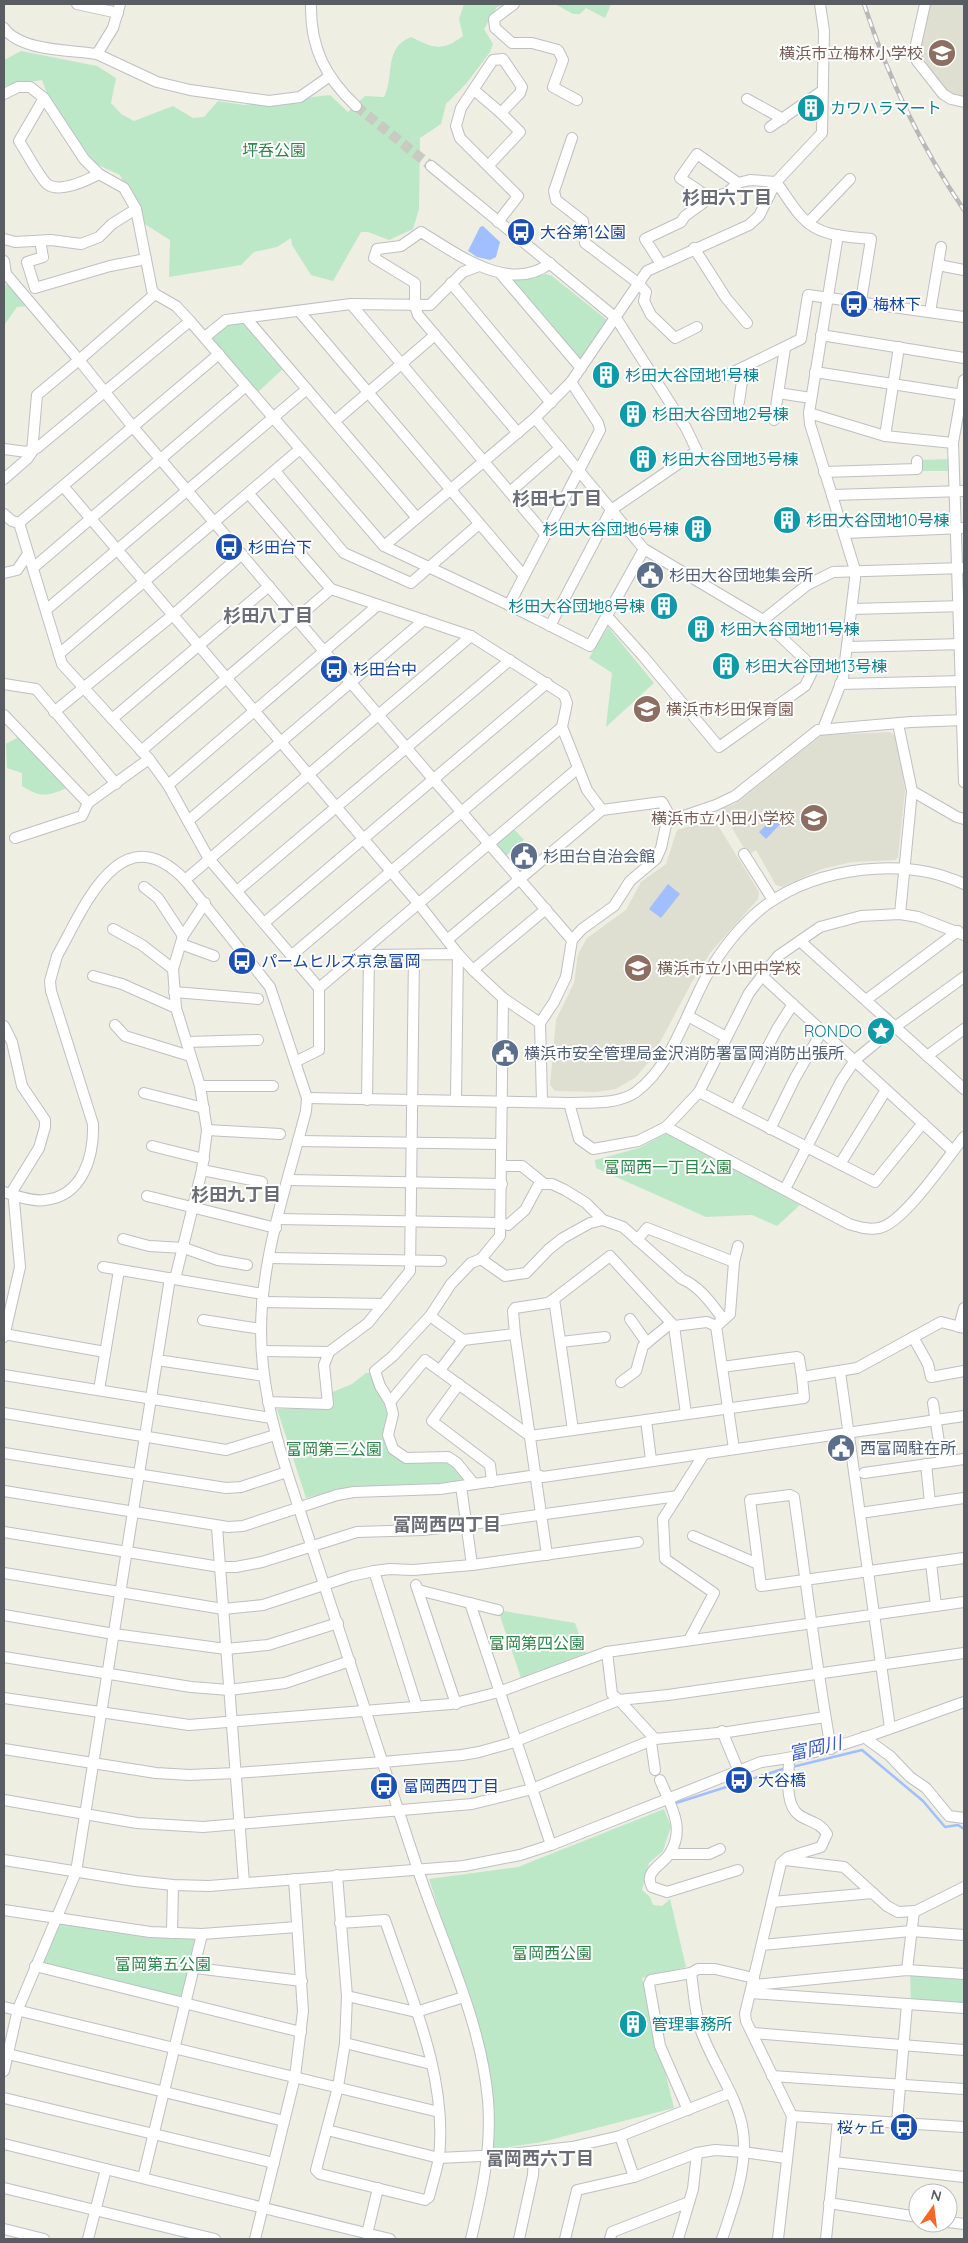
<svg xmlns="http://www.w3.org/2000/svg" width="968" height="2243" viewBox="0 0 968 2243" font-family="Quicksand,'Noto Sans JP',sans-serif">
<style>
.education{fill:#deded1}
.green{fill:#bde8c8}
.water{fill:#a1beff}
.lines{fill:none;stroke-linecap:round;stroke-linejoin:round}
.stream{stroke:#a1beff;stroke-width:2.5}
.minor-tunnel{stroke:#c9cac2;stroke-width:10;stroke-dasharray:10 5;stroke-linecap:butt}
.minor-casing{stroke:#bfbfc6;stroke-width:12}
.minor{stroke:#fff;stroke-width:10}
.rail-casing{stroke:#b8b8b9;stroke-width:4.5}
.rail{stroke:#fff;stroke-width:2.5;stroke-dasharray:8;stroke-linecap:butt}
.labels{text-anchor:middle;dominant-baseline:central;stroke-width:4;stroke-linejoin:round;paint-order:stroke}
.education-label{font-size:16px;fill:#785e54;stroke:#fff;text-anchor:end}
.culture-label{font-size:16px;fill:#0d838f;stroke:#fff;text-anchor:start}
.park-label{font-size:16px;fill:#2f864a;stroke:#fff}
.transit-label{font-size:16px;fill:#164399;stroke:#fff;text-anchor:start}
.service-label{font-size:16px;fill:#4e5e75;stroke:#fff;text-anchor:start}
.neighbourhood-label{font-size:18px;font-weight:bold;fill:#6b6e76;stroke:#fff}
.water-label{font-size:18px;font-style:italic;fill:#3c5dca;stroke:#fff}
</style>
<rect width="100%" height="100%" fill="#eeeee2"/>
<g class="education">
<polygon points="928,4 964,4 964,98 955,96 945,90 919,56 919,50"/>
<polygon points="890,732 896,736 905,790 898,857 895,860 852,862 822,869 782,887 776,885 756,850 748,855 721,809 735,804 822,735"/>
<polygon points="714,819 759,892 758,899 710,953 692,982 651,1059 636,1077 616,1089 596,1092 555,1091 550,1085 556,1020 574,983 578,954 587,938 626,910 641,882 666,864 677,830"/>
</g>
<g class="green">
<path d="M464,4H505L497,7L484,29L493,44L490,52L466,84L446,104L441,124L420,138L419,209L413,229L389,240L368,232H361L333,281L311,275L292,245L291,238L277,247L254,252L241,265L169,277L170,240L143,223L120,175L94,163L48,96L42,80L4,86V60L21,51L97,66L116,78L111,103L121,114L134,121L173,106L193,118L204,117L218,101L244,105L330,95L348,112L365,96L384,97C395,76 383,48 411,37C433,48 442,52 463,36L459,19Z"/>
<polygon points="555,4 611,4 605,18 586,8 580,14 573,14"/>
<polygon points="546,274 552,276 607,320 581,363 510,280 511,276 529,278"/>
<polygon points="9,284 28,306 17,307 5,324 4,286"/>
<polygon points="248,323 285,367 257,393 211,339 229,324"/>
<polygon points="951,459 951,471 921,471 921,460"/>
<polygon points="608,627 654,683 606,727 612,673 589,658"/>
<path d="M20,736L67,788C48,796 40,798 22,786V773L7,768L6,744Z"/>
<polygon points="513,828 524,840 506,856 494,843"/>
<polygon points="667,1133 800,1205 777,1226 752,1215 706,1217 596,1168 595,1160 639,1148"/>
<polygon points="366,1373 371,1373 388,1413 383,1432 390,1452 404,1461 413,1463 442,1458 452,1462 465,1479 462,1482 438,1485 352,1487 306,1498 277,1409 331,1408 330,1393 352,1384"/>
<polygon points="498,1610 575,1623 586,1653 521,1678"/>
<polygon points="664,1809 671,1826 663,1851 649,1863 642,1890 650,1897 653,1905 662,1906 670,1899 686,1967 642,1978 674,2108 542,2142 491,2150 493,2096 482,2043 429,1879 518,1867"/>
<polygon points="58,1921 150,1938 196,1936 191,1967 182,1997 41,1963"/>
<polygon points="910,1974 964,1978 964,2005 911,2001"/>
</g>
<g class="water">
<polygon points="483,226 500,242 496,257 490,260 477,257 468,251 480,227"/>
<polygon points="782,809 789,815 766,839 759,832"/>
<polygon points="668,884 680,894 661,918 649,909"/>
</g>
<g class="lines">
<g class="stream">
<polyline points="792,1767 862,1750 923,1801 945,1827 958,1825 964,1829"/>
<polyline points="676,1803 786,1768"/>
</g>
<polyline class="minor-tunnel" points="356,106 431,166"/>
<defs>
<g id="minor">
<polyline points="77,4 118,13"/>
<path d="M311,4C310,47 325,77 356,106"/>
<polyline points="514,4 494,19 495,28 512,43 532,43 558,50 563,60 553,87 577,100"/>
<polyline points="925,4 915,49 917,61 943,94 951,99 964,102"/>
<path d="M4,28C20,51 70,50 97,54L113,28L120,4"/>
<polyline points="97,54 157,82 190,90 269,101 300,97 330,76"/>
<polyline points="474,90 501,113 520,132 489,165"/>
<polyline points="4,94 18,87 30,87 44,98"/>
<polyline points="747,99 783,119"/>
<polyline points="770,127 822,91"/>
<polyline points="572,138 554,191 556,200 583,221 585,243 638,283 646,292 644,301 651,315 675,338 697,327"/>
<polyline points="431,166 616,318 686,428 697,451 611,510 550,626"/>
<path d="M99,174C87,180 60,194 47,184C40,178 25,150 19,141L44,98L84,159L99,174L124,188L136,209L152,290L155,294L176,306L190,321L384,546L509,605L590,646L644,549"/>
<polyline points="710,198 680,178 697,154 738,183"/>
<polyline points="498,222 518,196 460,138 456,126 461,108 493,60 503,59 522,87 520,93 501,113"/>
<polyline points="808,223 850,179"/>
<polyline points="4,239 15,242 51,240 81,244 99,237 112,224 136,209"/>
<polyline points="40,241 43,257 27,262 35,288 110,266 146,259"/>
<polyline points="694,248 726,298 747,323"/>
<polyline points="4,261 6,274 79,360 37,395 32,452 27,459 4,479"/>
<path d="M661,264L645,239L681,222L685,216L710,198L727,193L738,183L750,180L776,182C787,196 798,218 814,227C830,237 854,237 871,239L861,301"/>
<polyline points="938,265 964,270"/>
<polyline points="500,273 581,368"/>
<polyline points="451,283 551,403"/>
<polyline points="155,294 79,360 133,427 433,779 572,940"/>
<polyline points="351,304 545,534"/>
<polyline points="299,311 524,576"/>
<polyline points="930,312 941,247"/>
<polyline points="246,318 417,518"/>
<polyline points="821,335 964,358"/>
<polyline points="205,337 226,320 351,304 430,305 463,272 479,266"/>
<polyline points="815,372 963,395"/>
<polyline points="722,377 744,367"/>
<polyline points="964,380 953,443 964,782"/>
<polyline points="778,393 811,398"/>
<polyline points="739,402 744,367 801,339 808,295 964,317"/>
<polyline points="809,413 885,436 953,443"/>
<polyline points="535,418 644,549 763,620 814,668 805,686 719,747 643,656 607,616"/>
<polyline points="774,420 785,348"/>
<polyline points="335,421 435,335"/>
<path d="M518,433L418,315L415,306V283L374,258L377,249L401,246L421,232C456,253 510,295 550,263"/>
<polyline points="885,436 899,347"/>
<polyline points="4,449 27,452 37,448 190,321"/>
<polyline points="275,471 344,553 411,583 479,524"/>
<polyline points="824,472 917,469 917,461"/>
<polyline points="63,486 418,903 458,954 473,970 503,998 540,1023"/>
<polyline points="510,492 560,448"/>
<polyline points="249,494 331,589 471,636 564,695 567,703 562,727 587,790 602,810"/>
<polyline points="832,495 964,491"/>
<polyline points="4,514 12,521 19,523 62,664 149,759 168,785 209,859 319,988 319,1050 295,1062"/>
<polyline points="19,523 219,354"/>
<polyline points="844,533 964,528"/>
<polyline points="384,546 535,418 571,382 647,271 749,225 759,216 776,182 822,133 824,31 820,4"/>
<polyline points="33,568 246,386"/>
<polyline points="4,573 17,570 28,554"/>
<polyline points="509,605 600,430 598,423 571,382"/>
<polyline points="852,609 964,606"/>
<polyline points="46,610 307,389"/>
<polyline points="763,620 807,585 833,572 964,568"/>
<polyline points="848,647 964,644"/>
<polyline points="59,654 300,449"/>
<polyline points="4,684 36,689 116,784"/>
<polyline points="840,684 964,681"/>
<polyline points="54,712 173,615 242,554"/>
<polyline points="4,715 88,803"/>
<polyline points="112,719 269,586"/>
<polyline points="898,724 912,791 900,914"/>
<polyline points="823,729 843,678 855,579 855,570 810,424 809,413 838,235"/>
<polyline points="141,751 331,589"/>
<polyline points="168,785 378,605"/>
<polyline points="912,791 957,817 964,819"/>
<polyline points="188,821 424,620"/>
<polyline points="15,838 82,816 88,803 149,759"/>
<polyline points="744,854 773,900"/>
<polyline points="185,880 471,636"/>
<polyline points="144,887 158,898 183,936"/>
<polyline points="237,891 510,660"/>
<polyline points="264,923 547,683"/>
<polyline points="113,929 142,945 173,969"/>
<polyline points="447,940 602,810 662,802 672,820"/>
<polyline points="800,941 964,1089"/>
<polyline points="181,944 214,956"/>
<polyline points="364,951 369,955 458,954 456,1100"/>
<polyline points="292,955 562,727"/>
<polyline points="473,970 546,909"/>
<polyline points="93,976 122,984 176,1008"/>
<polyline points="762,976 953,1151"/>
<polyline points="319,988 577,769"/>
<polyline points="174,992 258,999"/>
<polyline points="866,1000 958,931"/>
<polyline points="688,1016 726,1037"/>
<polyline points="115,1025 125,1036 190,1056"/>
<polyline points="4,1026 12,1042 22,1086 45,1120 45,1127 39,1148 13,1190 20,1267 4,1337"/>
<polyline points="187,1042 258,1040"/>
<polyline points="927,1056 964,1029"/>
<polyline points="200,1086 273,1086"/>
<polyline points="699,1092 875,1182 923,1123"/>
<polyline points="144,1093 204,1108"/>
<path d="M307,1098L569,1103C589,1102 618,1105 636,1092C672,1065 685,1016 706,977C720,951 742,923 766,905C819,867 904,856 964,884"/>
<polyline points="367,1100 369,955"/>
<polyline points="542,1101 540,1023 554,1002 566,977 572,940 582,929 614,906 630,881 656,859 661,848 666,825 672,820 716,805 735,796 818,730 911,722 964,720"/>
<path d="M569,1103L579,1139L593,1149L638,1141L666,1127L849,1224C859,1227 868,1230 879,1228C903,1224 947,1158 964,1137"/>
<polyline points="735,1110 777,1029 793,1004"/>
<polyline points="666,1127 699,1092 749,993 762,976 778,956 820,927 861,916 900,914 918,917 964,935"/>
<polyline points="770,1129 795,1078 822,1031"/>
<polyline points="207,1130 280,1134"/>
<polyline points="298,1141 501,1144"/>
<polyline points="152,1146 204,1159"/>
<polyline points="840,1164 886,1090"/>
<polyline points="502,1166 522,1166 543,1183"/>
<polyline points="202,1170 262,1182"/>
<polyline points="289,1180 502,1184"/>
<polyline points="785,1189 841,1081 855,1060 895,1027 964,977"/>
<path d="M4,1192C16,1196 32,1202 45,1200C83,1196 94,1156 93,1124L51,991L50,981L57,956C84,908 120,813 185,880L270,987L307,1098L306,1111C288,1181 261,1258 261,1330C261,1379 272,1425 287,1472C331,1604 373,1737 418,1870C443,1945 481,2020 488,2100C492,2148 482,2193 471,2239"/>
<polyline points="147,1196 276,1228"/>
<path d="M278,1219L501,1223L508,1225L525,1210L539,1184H552L565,1190L586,1203L603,1220L623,1227L682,1279C699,1286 710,1302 721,1316L720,1323L716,1326L707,1322L674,1326L610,1256L554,1299L548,1303L515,1308L513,1311L515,1334L547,1555"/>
<polyline points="123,1239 149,1246 184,1248 218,1260 247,1265"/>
<polyline points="637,1240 647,1228 734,1262"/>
<polyline points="269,1258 441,1261"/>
<polyline points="481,1259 505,1276 526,1273 549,1249 563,1238 590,1223 603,1220"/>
<polyline points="103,1267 263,1294"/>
<polyline points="175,1279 202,1170 207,1130 200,1086 176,1008 173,969 183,936 205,903"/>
<polyline points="554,1299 573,1430"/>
<polyline points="262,1302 384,1304"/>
<polyline points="430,1316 463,1340 515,1334"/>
<polyline points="630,1319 647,1343"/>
<polyline points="203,1320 261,1329"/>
<polyline points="720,1323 730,1314 734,1262 738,1246"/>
<polyline points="674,1326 686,1414"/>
<polyline points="716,1326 734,1449"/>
<polyline points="959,1327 964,1308"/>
<polyline points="4,1334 105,1352"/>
<polyline points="913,1337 928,1364 931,1377 964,1371"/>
<polyline points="561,1342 605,1337"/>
<polyline points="262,1351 329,1352"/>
<polyline points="157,1360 264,1376"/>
<polyline points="722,1367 797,1357 799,1358 802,1377"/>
<polyline points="440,1370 463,1340"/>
<polyline points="840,1372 890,1728"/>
<polyline points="4,1375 271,1418"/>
<polyline points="621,1382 636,1371 643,1346 671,1323"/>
<polyline points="459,1384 432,1421 490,1465 492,1482"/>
<polyline points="99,1390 119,1270"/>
<polyline points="268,1402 328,1404 324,1365 329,1352 368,1323 410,1271 414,955"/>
<polyline points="390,1402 425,1360 530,1436 804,1398 802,1377 857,1368 941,1322 964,1328"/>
<polyline points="933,1403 942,1462"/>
<polyline points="4,1413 226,1450 275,1435"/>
<polyline points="646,1420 651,1460"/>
<polyline points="4,1453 226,1488 241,1487 287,1472"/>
<polyline points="926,1464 930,1503"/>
<polyline points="864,1473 964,1459"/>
<polyline points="474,1484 457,1463 448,1457 406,1458 393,1449 388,1435 393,1414 390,1402 380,1386 375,1371 393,1356 430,1316 451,1284 471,1263 481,1259 500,1236 503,998"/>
<polyline points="461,1486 472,1565"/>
<polyline points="4,1491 228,1527 243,1526 337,1495 354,1492 440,1489 537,1475 543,1477 964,1416"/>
<polyline points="860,1513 964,1498"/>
<polyline points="217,1527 244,1883"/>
<polyline points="4,1532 220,1567 236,1567 262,1562 357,1532 423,1530 465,1525 678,1496"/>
<polyline points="693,1536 758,1564"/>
<polyline points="931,1563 936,1606"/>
<polyline points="374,1571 417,1707"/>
<polyline points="4,1573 223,1609 263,1605 351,1576 374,1571 390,1569 413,1570 472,1565 638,1542"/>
<polyline points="416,1585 456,1704"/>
<polyline points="418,1590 498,1610"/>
<polyline points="470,1603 551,1845"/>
<polyline points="4,1615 114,1634 226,1649 268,1645 338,1623"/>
<polyline points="689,1640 714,1593 665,1559 663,1519 704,1454"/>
<polyline points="607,1652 612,1694 619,1700 655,1739"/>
<polyline points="4,1657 191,1687 229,1690 285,1683 350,1661"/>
<polyline points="4,1698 189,1725 451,1704 499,1692 607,1652 964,1602"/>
<polyline points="722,1731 739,1772"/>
<polyline points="864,1737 890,1756 910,1777 926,1788 949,1816 964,1818"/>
<polyline points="651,1742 655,1770"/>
<polyline points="4,1749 156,1773 190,1775 236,1773 383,1762 462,1755 479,1752 511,1743 619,1700 668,1695 964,1653"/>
<path d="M831,1749C816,1665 806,1581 794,1497L790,1495L750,1500L761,1586L964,1558"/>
<path d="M660,1780C670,1804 686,1828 670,1853C663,1865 643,1871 652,1887L667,1892L738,1870"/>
<polyline points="4,1800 137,1823 203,1827 472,1804 532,1789 655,1739 728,1732 825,1717"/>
<polyline points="670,1854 709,1854 720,1849"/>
<path d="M4,1860L135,1881L173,1885L209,1886L464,1866L520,1855L551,1845L761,1762C831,1754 898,1725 964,1702"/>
<polyline points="785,1860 844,1867 887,1906 898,1912 916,1911 964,1887"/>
<path d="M337,1875L347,1996L345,2043L338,2087L316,2170L320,2174L425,2200L429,2197C432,2184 437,2170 439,2157C448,2076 410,1995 385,1920L340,1923"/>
<polyline points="772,1902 873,1893"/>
<polyline points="4,1910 150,1932 202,1934 297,1927"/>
<polyline points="172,1933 173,1885"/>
<polyline points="762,1945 911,1931 964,1935"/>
<polyline points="35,1966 301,2032"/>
<polyline points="195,1968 302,1981"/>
<polyline points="907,1970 914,1911"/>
<path d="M691,1973C694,1993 695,2017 703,2036C715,2067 738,2098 743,2131C748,2167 733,2206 722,2239"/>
<polyline points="754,1985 907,1970 964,1974"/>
<polyline points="751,1993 964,2008"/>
<polyline points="347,1996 416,2012 464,1997"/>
<polyline points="4,2007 439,2112"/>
<polyline points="753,2033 964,2050"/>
<polyline points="345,2043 431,2064"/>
<polyline points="8,2054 284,2121"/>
<polyline points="4,2071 18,2009 76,1872 170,1278"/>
<polyline points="772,2076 964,2089"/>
<polyline points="4,2098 274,2163"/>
<polyline points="688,2110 660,2046 649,1984 651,1980 691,1973 698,1969 715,1969 754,1978"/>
<polyline points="792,2116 964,2127"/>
<polyline points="897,2122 907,2004"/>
<polyline points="327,2130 439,2158 501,2155 572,2147 620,2136 730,2093"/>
<polyline points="620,2136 634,2177"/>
<polyline points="4,2144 390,2239"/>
<polyline points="834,2162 964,2177"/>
<polyline points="143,2178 202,1934"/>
<polyline points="4,2188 215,2239"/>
<polyline points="829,2203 918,2217"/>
<polyline points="948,2222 964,2224"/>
<polyline points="4,2229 44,2239"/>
<polyline points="367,2234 378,2188"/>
<polyline points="88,2239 106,2169"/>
<polyline points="255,2239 295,2077 303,2011 294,1879"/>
<polyline points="519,2239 533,2175 534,2152"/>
<polyline points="565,2239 577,2190 634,2177 697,2153 715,2150 743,2152 786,2158"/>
<polyline points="610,2239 612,2232 689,2202"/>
<polyline points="678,2239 693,2189 697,2153"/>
<path d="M778,2239L792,2116L746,2021L745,2014L781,1863L788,1857L821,1847L827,1834C820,1822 809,1822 799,1815C784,1804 789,1775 789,1759"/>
<polyline points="826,2239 838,2119"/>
</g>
</defs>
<use href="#minor" class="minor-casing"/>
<use href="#minor" class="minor"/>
<defs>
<path id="rail" d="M864,4C888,77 921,147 964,210"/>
</defs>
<use href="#rail" class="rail-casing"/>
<use href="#rail" class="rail"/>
</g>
<defs>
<symbol id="school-disc" viewBox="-11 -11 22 22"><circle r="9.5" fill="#8d6e63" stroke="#fff"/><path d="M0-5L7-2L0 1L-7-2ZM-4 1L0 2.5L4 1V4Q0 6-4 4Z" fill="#fff"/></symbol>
<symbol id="building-disc" viewBox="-11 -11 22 22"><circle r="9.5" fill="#0f9aa8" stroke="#fff"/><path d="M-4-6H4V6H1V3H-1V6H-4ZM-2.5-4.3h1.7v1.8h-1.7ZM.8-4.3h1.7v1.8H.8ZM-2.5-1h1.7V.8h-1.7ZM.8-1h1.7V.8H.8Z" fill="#fff"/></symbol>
<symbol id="bus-disc" viewBox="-11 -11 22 22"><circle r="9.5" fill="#1a4fb4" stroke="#fff"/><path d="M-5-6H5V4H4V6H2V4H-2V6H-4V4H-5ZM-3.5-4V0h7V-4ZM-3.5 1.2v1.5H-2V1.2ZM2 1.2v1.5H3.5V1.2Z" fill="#fff"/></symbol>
<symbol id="civic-disc" viewBox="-11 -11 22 22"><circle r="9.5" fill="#5c6f8a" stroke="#fff"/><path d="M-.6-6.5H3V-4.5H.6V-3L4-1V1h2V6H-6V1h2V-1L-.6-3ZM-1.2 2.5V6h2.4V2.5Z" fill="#fff"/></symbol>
<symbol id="sight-disc" viewBox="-11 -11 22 22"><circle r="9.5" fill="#0f9aa8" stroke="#fff"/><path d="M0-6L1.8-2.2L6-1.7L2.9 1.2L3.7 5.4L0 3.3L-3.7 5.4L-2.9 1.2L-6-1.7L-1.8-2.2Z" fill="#fff"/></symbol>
</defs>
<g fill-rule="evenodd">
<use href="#school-disc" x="926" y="37" width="32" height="32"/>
<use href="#building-disc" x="795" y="92" width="32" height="32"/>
<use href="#bus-disc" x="505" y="216" width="32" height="32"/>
<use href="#bus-disc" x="838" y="288" width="32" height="32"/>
<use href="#building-disc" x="590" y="359" width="32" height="32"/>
<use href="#building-disc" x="617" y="398" width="32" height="32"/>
<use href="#building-disc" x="627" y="443" width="32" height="32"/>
<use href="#building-disc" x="771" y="504" width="32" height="32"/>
<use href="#building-disc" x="682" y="513" width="32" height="32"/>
<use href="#bus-disc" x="213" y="531" width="32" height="32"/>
<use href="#civic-disc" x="634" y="559" width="32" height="32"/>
<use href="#building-disc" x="648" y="590" width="32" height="32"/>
<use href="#building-disc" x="685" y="613" width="32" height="32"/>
<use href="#building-disc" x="710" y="650" width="32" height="32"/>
<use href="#bus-disc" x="318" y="653" width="32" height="32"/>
<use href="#school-disc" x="631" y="693" width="32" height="32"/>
<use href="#school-disc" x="798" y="802" width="32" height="32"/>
<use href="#civic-disc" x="508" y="840" width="32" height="32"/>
<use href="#bus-disc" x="226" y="945" width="32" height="32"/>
<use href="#school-disc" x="622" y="952" width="32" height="32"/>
<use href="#sight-disc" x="865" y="1015" width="32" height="32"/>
<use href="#civic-disc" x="489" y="1037" width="32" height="32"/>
<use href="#civic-disc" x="825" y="1432" width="32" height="32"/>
<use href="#bus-disc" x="723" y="1764" width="32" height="32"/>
<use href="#bus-disc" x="368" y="1770" width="32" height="32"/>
<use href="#building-disc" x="617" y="2008" width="32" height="32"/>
<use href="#bus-disc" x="888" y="2111" width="32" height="32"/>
</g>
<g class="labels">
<g class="education-label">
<text x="923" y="53">横浜市立梅林小学校</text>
<text x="666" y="709" text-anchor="start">横浜市杉田保育園</text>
<text x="795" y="818">横浜市立小田小学校</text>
<text x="657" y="968" text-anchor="start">横浜市立小田中学校</text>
</g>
<g class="culture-label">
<text x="830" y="108">カワハラマート</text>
<text x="625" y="375">杉田大谷団地1号棟</text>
<text x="652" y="414">杉田大谷団地2号棟</text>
<text x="662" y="459">杉田大谷団地3号棟</text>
<text x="806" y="520">杉田大谷団地10号棟</text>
<text x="679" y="529" text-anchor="end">杉田大谷団地6号棟</text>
<text x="645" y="606" text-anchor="end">杉田大谷団地8号棟</text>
<text x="720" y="629">杉田大谷団地11号棟</text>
<text x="745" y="666">杉田大谷団地13号棟</text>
<text x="862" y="1031" text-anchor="end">RONDO</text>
<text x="652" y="2024">管理事務所</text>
</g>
<g class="park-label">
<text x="274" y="150">坪呑公園</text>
<text x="668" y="1167">富岡西一丁目公園</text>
<text x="334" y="1449">富岡第三公園</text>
<text x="537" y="1643">富岡第四公園</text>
<text x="552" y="1953">富岡西公園</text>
<text x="163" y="1964">富岡第五公園</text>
</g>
<g class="transit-label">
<text x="540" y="232">大谷第1公園</text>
<text x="873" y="304">梅林下</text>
<text x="248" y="547">杉田台下</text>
<text x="353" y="669">杉田台中</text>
<text x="261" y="961">パームヒルズ京急富岡</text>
<text x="758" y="1780">大谷橋</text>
<text x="403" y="1786">富岡西四丁目</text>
<text x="885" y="2127" text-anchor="end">桜ヶ丘</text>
</g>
<g class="service-label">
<text x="669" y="575">杉田大谷団地集会所</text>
<text x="543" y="856">杉田台自治会館</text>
<text x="524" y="1053">横浜市安全管理局金沢消防署富岡消防出張所</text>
<text x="860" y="1448">西富岡駐在所</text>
</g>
<g class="neighbourhood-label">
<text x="727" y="197">杉田六丁目</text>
<text x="557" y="498">杉田七丁目</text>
<text x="268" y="615">杉田八丁目</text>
<text x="236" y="1194">杉田九丁目</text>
<text x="447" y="1524">富岡西四丁目</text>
<text x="540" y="2158">富岡西六丁目</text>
</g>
<g class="water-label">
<text transform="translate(815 1748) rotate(-13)">富岡川</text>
</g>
</g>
<rect width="968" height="2243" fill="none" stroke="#5a5c64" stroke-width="10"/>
<g transform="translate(933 2208) rotate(14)"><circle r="24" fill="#ffffff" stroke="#bdbec1"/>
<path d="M0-4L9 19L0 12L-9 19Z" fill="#f46823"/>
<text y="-8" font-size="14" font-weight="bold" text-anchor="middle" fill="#5a5c64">N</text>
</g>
</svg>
